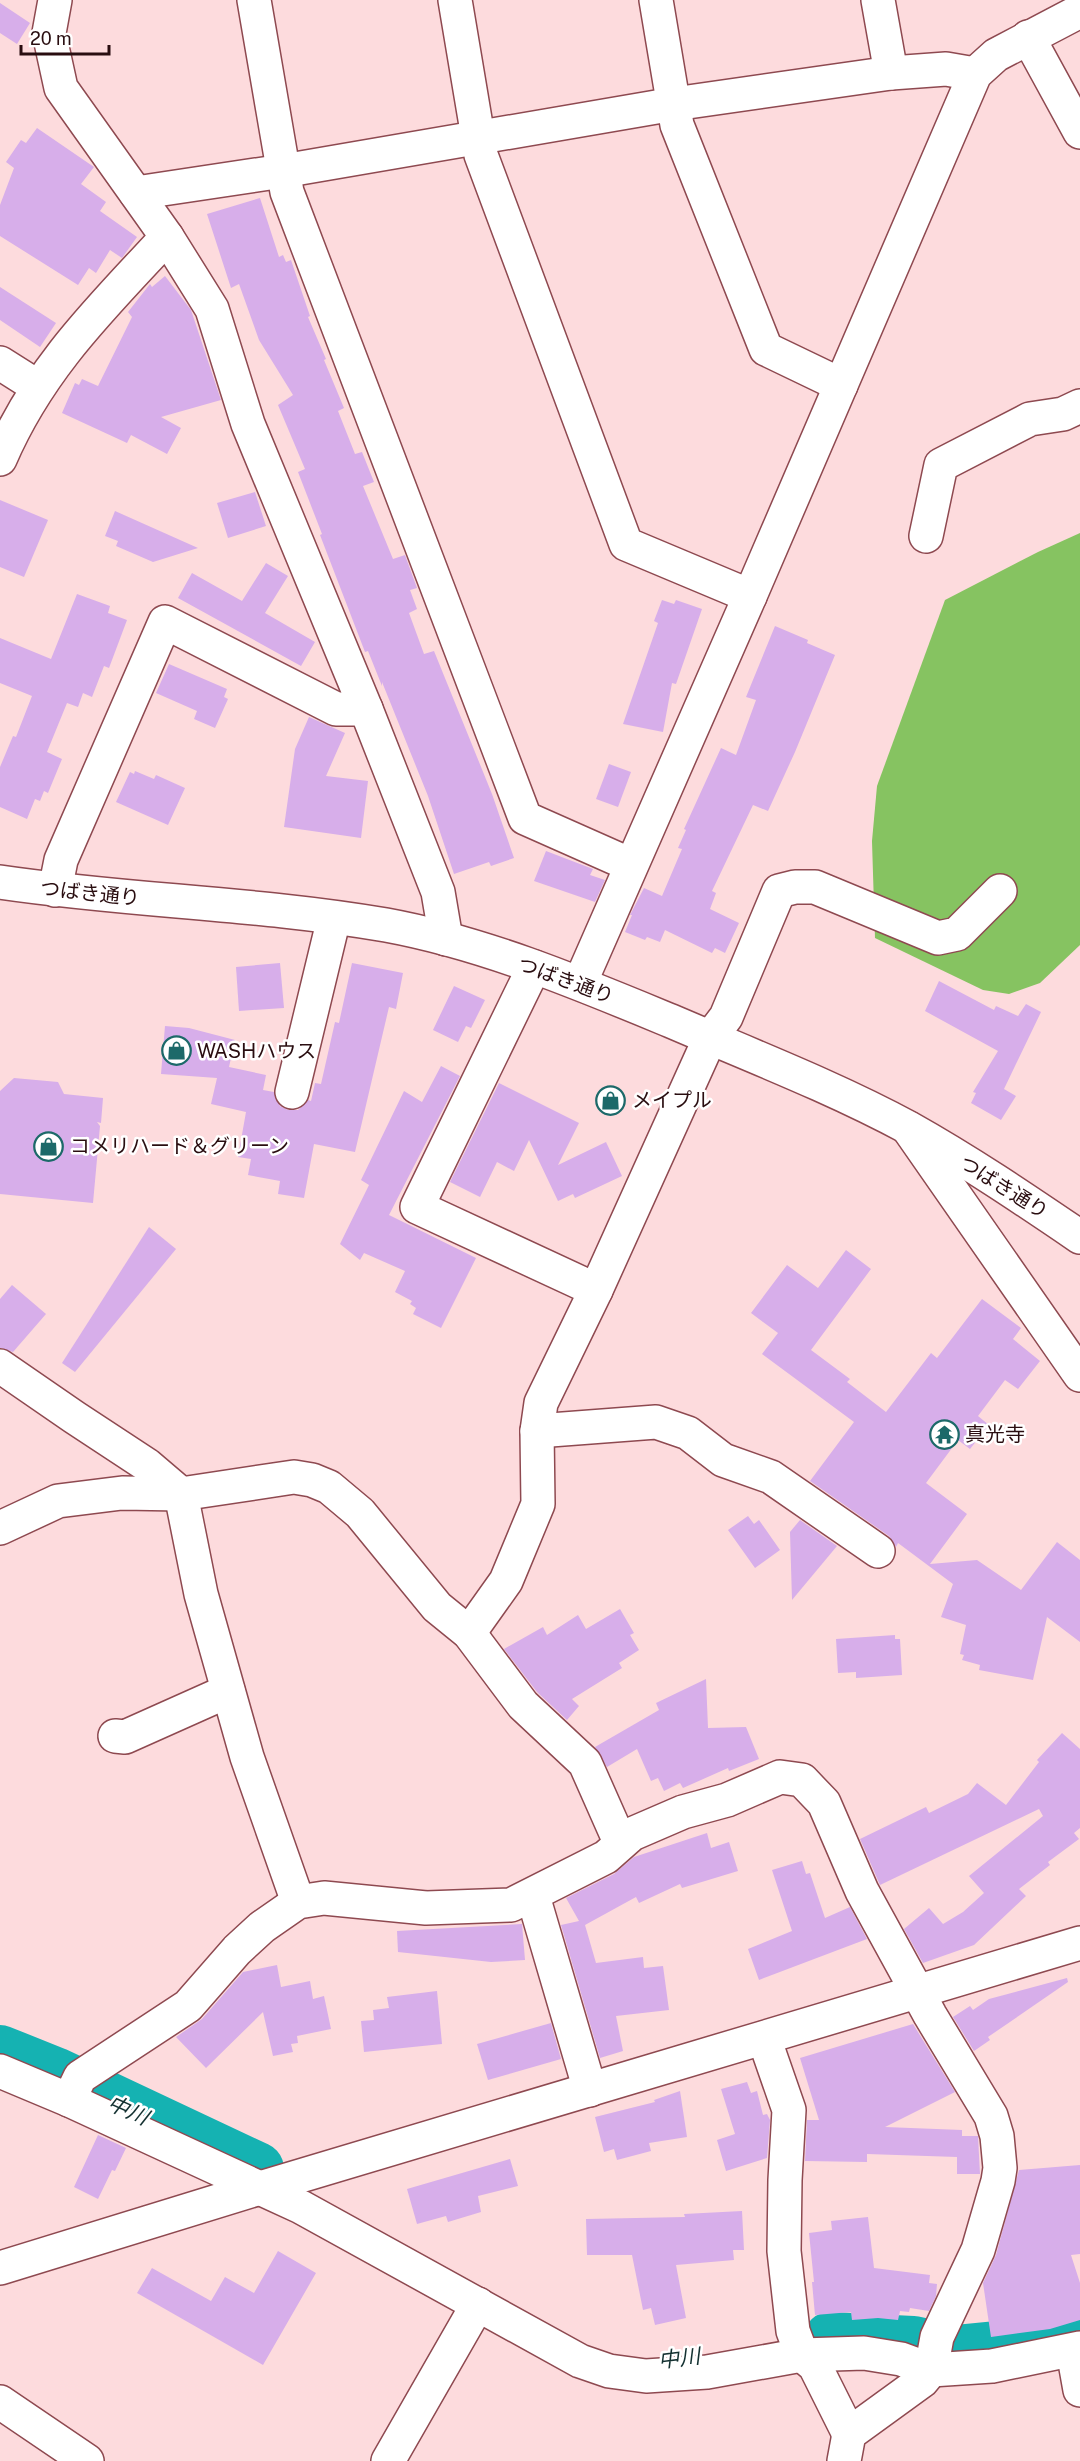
<svg xmlns="http://www.w3.org/2000/svg" width="1080" height="2461" viewBox="0 0 1080 2461" font-family="'Public Sans','Noto Sans JP',sans-serif">
<style>
.forest{fill:#86c361}
.lines{fill:none;stroke-linecap:round;stroke-linejoin:round}
.river{stroke:#15b2b2;stroke-width:54}
.building{fill:#d7aeea}
.minor-casing{stroke:#8e4950;stroke-width:36}
.major-casing{stroke:#8e4950;stroke-width:36}
.minor{stroke:#fff;stroke-width:33}
.major{stroke:#fff;stroke-width:33}
.labels{text-anchor:middle;dominant-baseline:central;stroke-width:5;stroke-linejoin:round;paint-order:stroke}
.street-label{font-size:20px;fill:#290d10;stroke:#fff}
.poi-label{font-size:20px;fill:#290d10;stroke:#fff;text-anchor:start}
.water-label{font-size:21px;font-style:italic;fill:#143131;stroke:#fff}
</style>
<rect width="100%" height="100%" fill="#fddbdd"/>
<polygon class="forest" points="1080,533 1080,945 1040,983 1009,994 983,990 875,938 872,841 877,786 945,600 1038,552"/>
<g class="lines">
<g class="river">
<polyline points="0,2052 55,2074 257,2169"/>
<polyline points="830,2339 913,2343 955,2352 1016,2346 1075,2335"/>
</g>
</g>
<g class="building">
<polygon points="0,3 30,23 17,44 0,33"/>
<polygon points="37,128 94,167 81,184 106,202 100,211 137,237 122,258 110,250 96,273 89,268 78,285 0,236 0,205 14,168 6,162 21,140 26,143"/>
<polygon points="260,198 279,257 283,255 286,262 291,260 310,316 308,317 326,359 324,360 344,408 338,411 355,454 362,452 374,482 363,486 393,559 405,555 417,588 410,590 417,609 409,613 424,654 434,651 492,794 514,858 491,866 489,862 454,874 428,796 382,682 382,686 368,651 365,652 320,535 322,534 298,472 305,469 278,405 293,395 259,340 239,284 231,288 207,214"/>
<polygon points="165,276 191,310 221,400 161,417 181,428 167,454 131,435 127,443 62,413 75,383 79,385 82,379 98,386 132,317 128,312 150,284 152,287"/>
<polygon points="0,287 56,323 40,347 0,320"/>
<polygon points="255,492 266,526 228,538 217,503"/>
<polygon points="0,500 48,520 24,577 0,567"/>
<polygon points="115,511 198,548 153,562 116,546 118,541 105,536"/>
<polygon points="266,563 288,576 265,613 315,642 301,666 178,598 192,573 242,601"/>
<polygon points="77,594 110,606 108,613 127,620 109,668 104,666 92,697 83,693 78,707 67,703 47,752 62,759 48,793 44,791 40,801 35,799 27,819 0,807 0,767 13,736 16,737 32,696 0,683 0,638 51,659"/>
<polygon points="662,600 674,604 676,600 702,609 676,684 672,683 663,732 623,724 658,623 654,621"/>
<polygon points="775,626 808,640 807,643 835,655 795,752 768,811 753,805 712,891 716,893 710,909 739,923 725,953 715,948 712,953 665,930 660,942 647,937 645,940 625,932 632,915 630,915 644,888 662,896 682,849 678,848 686,830 684,829 721,748 736,755 756,700 746,697"/>
<polygon points="169,664 227,689 224,697 228,699 215,728 194,719 197,711 156,693"/>
<polygon points="309,717 345,733 326,776 368,781 361,838 284,827 295,749"/>
<polygon points="609,764 631,772 618,807 596,799"/>
<polygon points="135,771 154,779 156,775 185,788 168,825 116,802 130,772 134,774"/>
<polygon points="546,851 593,869 590,875 605,880 595,902 534,881"/>
<polygon points="280,963 284,1008 239,1011 236,967"/>
<polygon points="352,963 403,973 396,1009 389,1007 355,1152 314,1144 304,1198 278,1194 280,1181 248,1175 251,1159 238,1157 246,1112 211,1104 217,1078 161,1074 165,1026 189,1028 235,1040 229,1067 266,1075 263,1090 274,1092 280,1106 288,1110 298,1110 308,1100 311,1101 315,1083 321,1084 335,1022 339,1023"/>
<polygon points="939,981 994,1010 996,1006 1018,1016 1026,1004 1041,1012 1004,1089 1016,1096 1001,1120 971,1103 976,1093 973,1092 998,1051 925,1011"/>
<polygon points="454,986 485,1000 471,1028 466,1026 458,1042 433,1030"/>
<polygon points="441,1066 460,1076 389,1215 476,1258 441,1328 413,1314 416,1308 410,1304 412,1301 395,1292 405,1271 364,1253 360,1260 340,1244 369,1185 361,1180 404,1091 422,1102"/>
<polygon points="14,1078 58,1082 64,1094 103,1098 101,1123 97,1122 100,1126 93,1203 0,1194 0,1091"/>
<polygon points="499,1083 579,1123 558,1165 606,1142 622,1176 575,1198 573,1194 558,1201 529,1140 514,1171 497,1162 480,1197 450,1182"/>
<polygon points="149,1227 176,1249 75,1372 62,1363"/>
<polygon points="846,1250 871,1269 811,1350 850,1379 847,1382 886,1412 931,1353 937,1358 982,1299 1021,1328 1013,1339 1040,1361 1018,1389 1005,1380 978,1416 989,1425 970,1449 958,1440 926,1483 967,1514 930,1564 977,1560 1021,1590 1057,1542 1080,1560 1080,1642 1047,1617 1033,1680 979,1670 980,1665 962,1660 964,1655 960,1654 966,1625 941,1617 953,1584 898,1543 896,1547 889,1536 810,1481 854,1422 762,1354 778,1333 751,1313 787,1265 818,1288"/>
<polygon points="12,1285 46,1314 13,1352 0,1348 0,1299"/>
<polygon points="748,1516 754,1524 759,1520 780,1550 755,1568 728,1530"/>
<polygon points="800,1520 837,1546 792,1600 790,1532"/>
<polygon points="620,1609 634,1633 630,1635 639,1650 619,1663 622,1668 572,1699 579,1706 567,1720 537,1692 504,1649 543,1627 547,1635 578,1615 586,1629"/>
<polygon points="895,1635 895,1639 900,1639 902,1675 856,1678 856,1672 838,1673 836,1639"/>
<polygon points="706,1679 708,1728 746,1727 759,1759 729,1771 728,1768 683,1788 680,1783 664,1791 658,1778 651,1781 637,1749 607,1767 595,1747 659,1710 656,1703"/>
<polygon points="1062,1733 1080,1749 1080,1828 1074,1833 1079,1839 1048,1862 1050,1865 1019,1889 1026,1896 974,1945 923,1963 904,1929 929,1908 943,1924 963,1912 984,1893 969,1876 1043,1816 1039,1809 880,1885 860,1839 926,1807 929,1813 968,1794 977,1783 1006,1805 1039,1762 1037,1760"/>
<polygon points="707,1833 711,1848 729,1842 738,1871 682,1888 680,1884 639,1903 636,1897 585,1925 596,1963 643,1957 644,1968 663,1966 669,2010 616,2016 623,2051 600,2058 561,1925 579,1921 566,1898 614,1874 634,1857"/>
<polygon points="802,1861 806,1874 810,1873 825,1918 850,1907 867,1939 759,1980 748,1949 792,1931 772,1870"/>
<polygon points="522,1924 525,1960 491,1962 398,1952 397,1931"/>
<polygon points="277,1965 281,1987 310,1981 313,1999 324,1996 331,2029 297,2036 298,2043 291,2044 293,2052 273,2056 263,2012 206,2068 176,2037 202,2019 243,1972"/>
<polygon points="1067,1978 1068,1982 988,2037 990,2040 974,2051 953,2017 970,2006 973,2010 989,1999"/>
<polygon points="437,1991 442,2044 364,2052 361,2021 374,2020 373,2010 389,2008 387,1997"/>
<polygon points="551,2023 561,2059 488,2080 477,2044"/>
<polygon points="913,2024 955,2092 885,2127 962,2130 962,2136 978,2136 980,2174 957,2174 957,2157 867,2154 867,2162 805,2161 807,2120 819,2120 800,2058"/>
<polygon points="747,2082 751,2093 757,2091 763,2115 767,2114 770,2120 767,2158 726,2171 717,2140 735,2134 721,2089"/>
<polygon points="680,2091 687,2137 649,2143 651,2151 617,2160 614,2149 604,2152 595,2117 655,2102 654,2100"/>
<polygon points="98,2135 126,2148 115,2171 112,2170 98,2199 74,2187"/>
<polygon points="510,2159 518,2186 478,2196 481,2212 448,2222 446,2216 417,2224 407,2189"/>
<polygon points="1080,2165 1080,2254 1071,2255 1080,2283 1080,2320 1050,2329 991,2337 983,2283 996,2255 1019,2170"/>
<polygon points="742,2211 744,2250 733,2250 734,2260 676,2265 686,2318 655,2325 651,2308 643,2310 632,2255 587,2255 586,2219 685,2217 684,2214"/>
<polygon points="868,2217 874,2268 930,2275 929,2283 937,2284 936,2296 929,2311 910,2308 909,2312 900,2311 898,2320 878,2318 852,2320 851,2312 815,2315 812,2282 814,2282 809,2233 832,2230 831,2221"/>
<polygon points="278,2251 316,2273 263,2365 137,2293 152,2268 211,2301 225,2277 254,2293"/>
</g>
<g class="lines">
<defs>
<g id="minor">
<polyline points="55,0 49,33 61,88 167,237 212,309 248,424 366,709 438,892 446,939"/>
<polyline points="254,0 287,192 525,818 631,865"/>
<polyline points="455,0 481,155 626,544 750,596"/>
<polyline points="656,0 677,125 766,349 841,385"/>
<polyline points="878,0 891,73"/>
<polyline points="1028,37 1080,132"/>
<polyline points="136,193 283,171 674,104 891,73 946,69 975,74"/>
<polyline points="0,363 38,387"/>
<path d="M0,459C39,368 101,308 167,237"/>
<polyline points="926,536 941,465 1030,419 1063,414 1080,406"/>
<polyline points="55,890 61,860 165,622 336,709 366,709"/>
<polyline points="534,967 417,1207 596,1290"/>
<polyline points="580,983 750,596 975,74 996,55 1080,11"/>
<polyline points="292,1092 334,918"/>
<polyline points="908,1128 1080,1375"/>
<polyline points="0,1366 74,1417 147,1465 181,1494 201,1594 247,1757 298,1902"/>
<polyline points="537,1431 656,1422 688,1433 723,1460 771,1477 878,1551"/>
<polyline points="0,1528 58,1501 122,1493 181,1494 294,1477 312,1480 329,1487 360,1513 437,1607 469,1633 523,1705 585,1763 620,1842"/>
<polyline points="469,1633 506,1581 538,1504 537,1431 541,1403 596,1290 710,1038 726,1017 779,891 795,887 815,887 938,938 957,934 1000,891"/>
<polyline points="115,1736 125,1737 228,1691"/>
<polyline points="533,1896 590,2090"/>
<polyline points="764,2038 789,2110 785,2180 784,2251 793,2331 802,2355 815,2366 849,2434"/>
<polyline points="0,2071 69,2100 301,2207 580,2361 609,2371 646,2376 707,2372 802,2355 864,2353 901,2359 931,2370 992,2366 1080,2348"/>
<polyline points="69,2100 80,2077 188,2006 237,1950 262,1927 298,1902 324,1898 426,1908 511,1905 606,1857 632,1834 683,1812 727,1800 780,1777 802,1780 824,1803 862,1891 930,2015 991,2116 997,2136 1000,2168 998,2181 978,2250 937,2337 931,2370 922,2381 849,2434 844,2461"/>
<polyline points="0,2268 260,2188 1080,1943"/>
<polyline points="1073,2351 1080,2390"/>
<polyline points="0,2402 87,2461"/>
<polyline points="388,2461 478,2304"/>
</g>
<path id="major" d="M0,882C128,901 258,903 386,925C484,943 579,983 671,1021C750,1055 833,1087 909,1128C968,1161 1024,1199 1080,1237"/>
</defs>
<use href="#minor" class="minor-casing"/>
<use href="#major" class="major-casing"/>
<use href="#minor" class="minor"/>
<use href="#major" class="major"/>
</g>
<defs>
<symbol id="shop-ring" viewBox="-11 -11 22 22"><circle r="9.5" fill="#fff" stroke="#1c6969" stroke-width="1.5"/><path d="M-5-2.5h2.3a2.7 3.5 0 0 1 5.4 0H5L5.5 6h-11ZM-1.5-2.5h3a1.5 2.3 0 0 0-3 0Z" fill="#1c6969"/></symbol>
<symbol id="temple-ring" viewBox="-11 -11 22 22"><circle r="9.5" fill="#fff" stroke="#1c6969" stroke-width="1.5"/><path d="M0-6L5-2H3V0L6.5 2.5H4V6H1.5V3h-3V6H-4V2.5H-6.5L-3 0V-2H-5Z" fill="#1c6969"/></symbol>
</defs>
<g fill-rule="evenodd">
<use href="#shop-ring" x="160" y="1034" width="33" height="33"/>
<use href="#shop-ring" x="594" y="1084" width="33" height="33"/>
<use href="#shop-ring" x="32" y="1130" width="33" height="33"/>
<use href="#temple-ring" x="928" y="1418" width="33" height="33"/>
</g>
<g class="labels">
<g class="street-label">
<text transform="translate(90 893) rotate(6)">つばき通り</text>
<text transform="translate(566 980) rotate(20)">つばき通り</text>
<text transform="translate(1004 1187) rotate(32)">つばき通り</text>
</g>
<g class="poi-label">
<text x="197" y="1051">WASHハウス</text>
<text x="632" y="1100">メイプル</text>
<text x="70" y="1146">コメリハード＆グリーン</text>
<text x="965" y="1434">真光寺</text>
</g>
<g class="water-label">
<text transform="translate(128 2110) rotate(24)">中川</text>
<text transform="translate(679 2358) rotate(-7)">中川</text>
</g>
</g>
<path d="M21 45v9h88v-9" fill="none" stroke="#290d10" stroke-width="3"/>
<text x="30" y="45" font-size="18" fill="#290d10" stroke="#ffffff" stroke-width="4.5" paint-order="stroke">20 m</text>
</svg>
